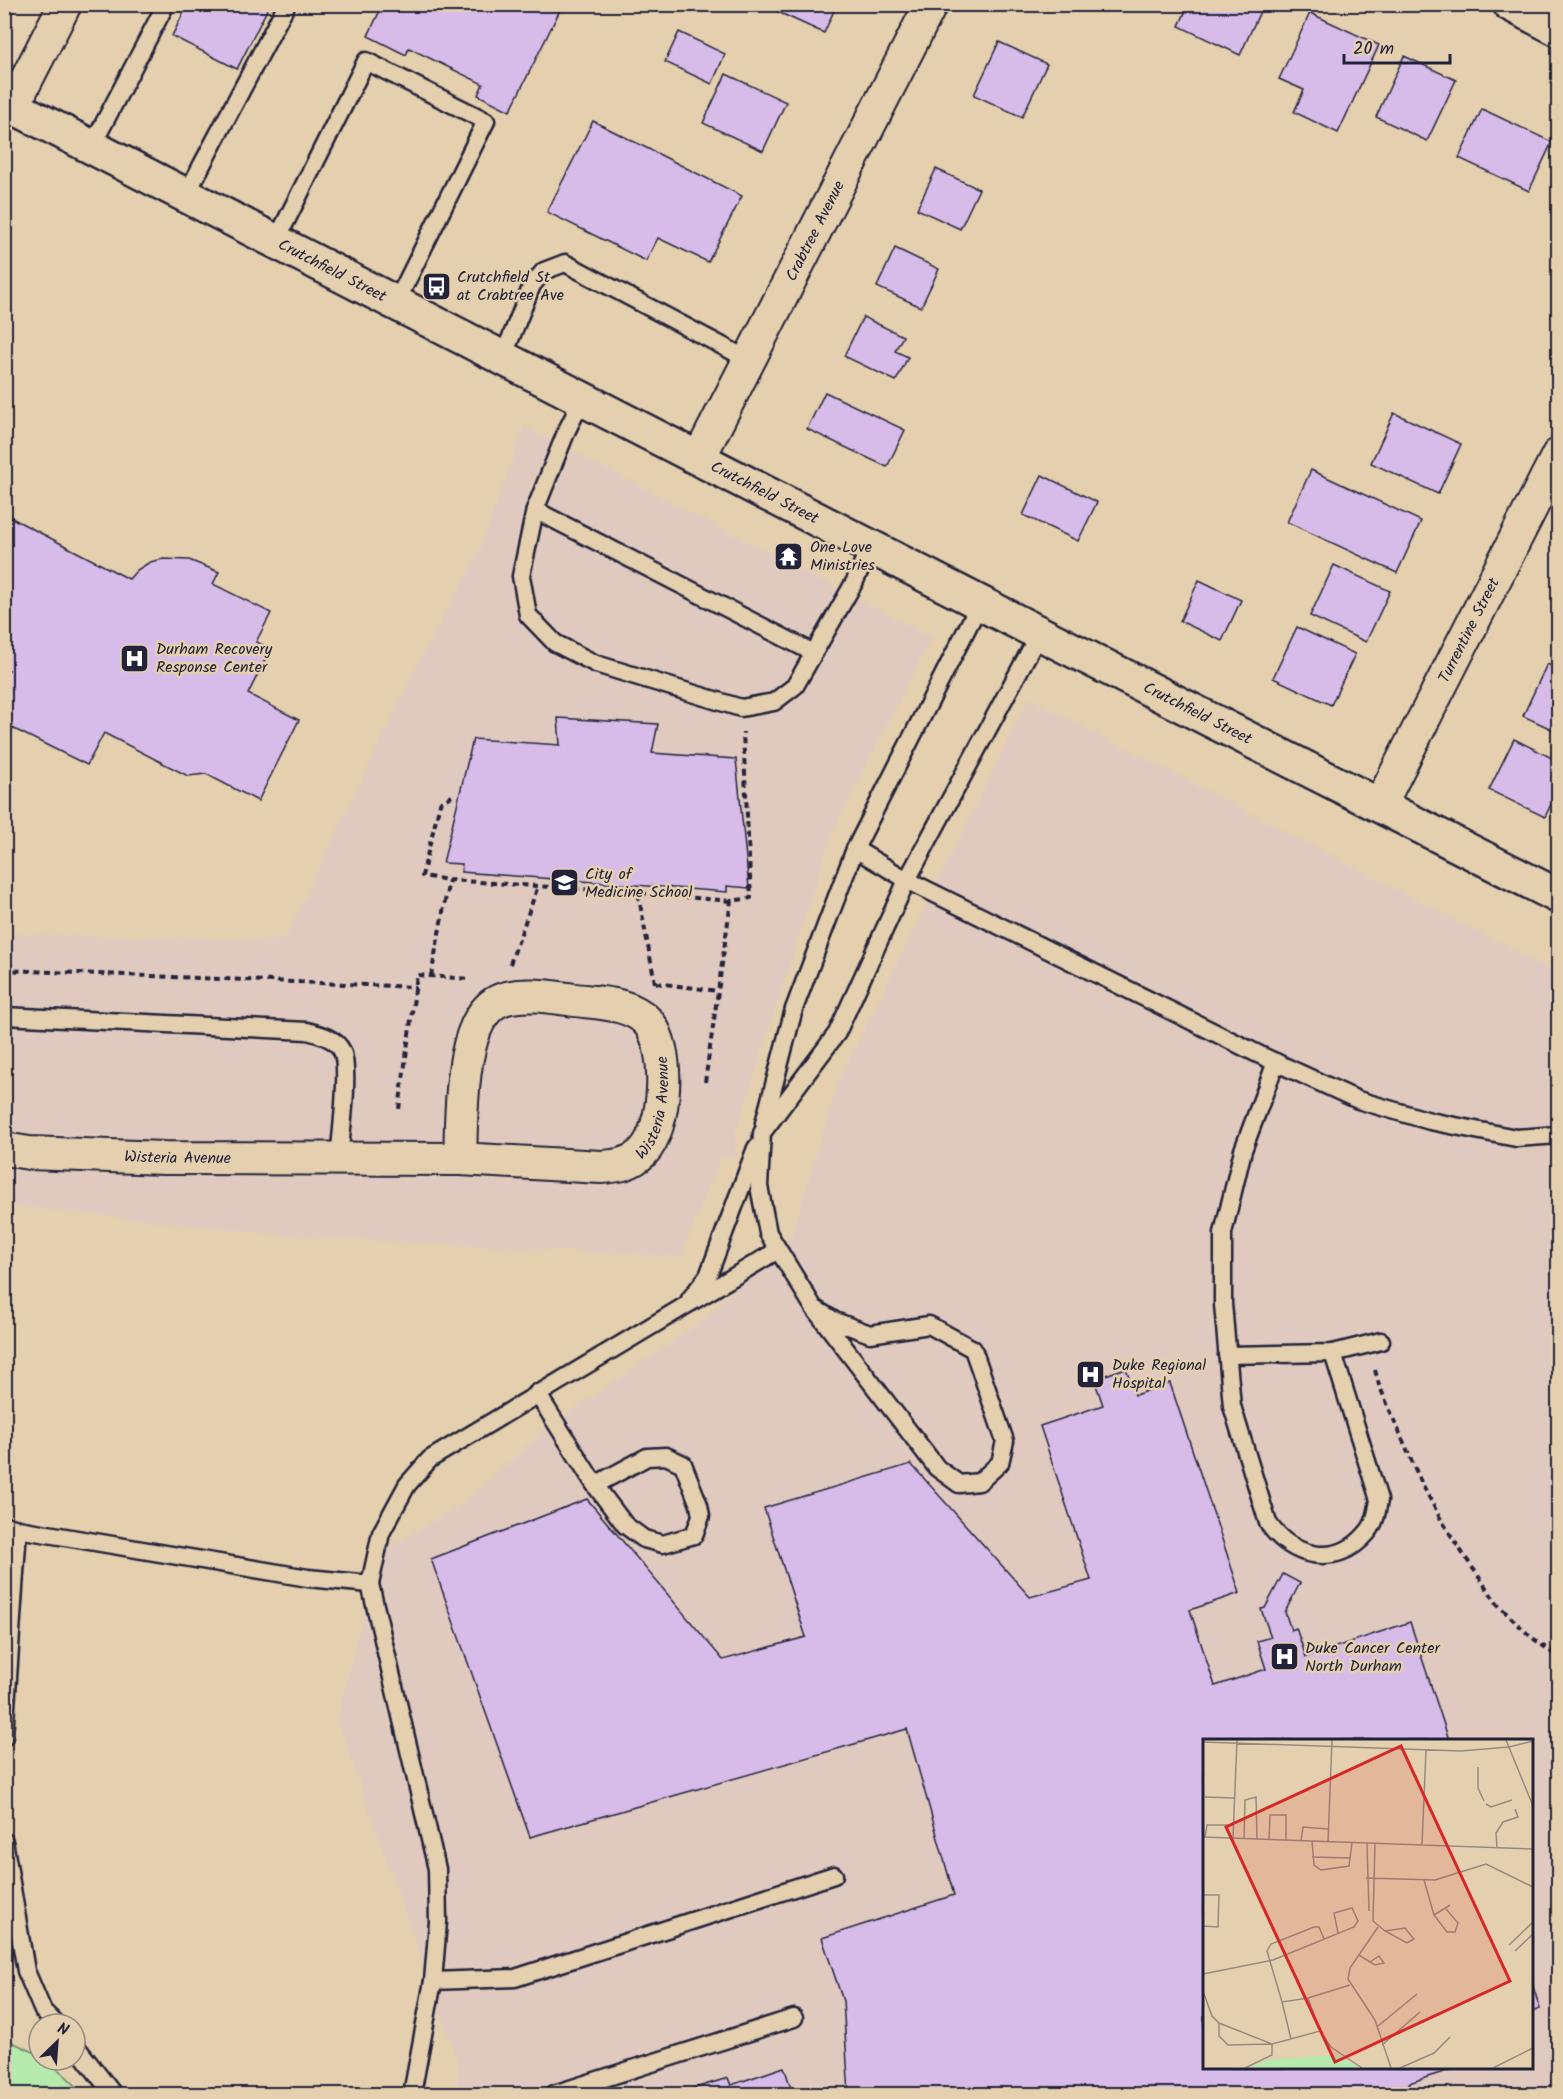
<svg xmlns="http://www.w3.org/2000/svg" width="1563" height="2099" viewBox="0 0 1563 2099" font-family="Kalam,sans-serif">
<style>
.built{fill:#e0cac0;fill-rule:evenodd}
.green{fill:#b4eaab;stroke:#6b8673;stroke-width:1.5}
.building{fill:#d7bcea;stroke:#22223b;stroke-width:1.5}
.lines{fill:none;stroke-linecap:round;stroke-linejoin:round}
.lane-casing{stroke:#22223b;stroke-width:21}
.street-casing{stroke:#22223b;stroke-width:36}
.secondary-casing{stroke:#22223b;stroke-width:38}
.path{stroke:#22223b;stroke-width:4;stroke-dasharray:6 4.5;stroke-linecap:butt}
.lane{stroke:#e4d0ae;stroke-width:16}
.street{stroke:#e4d0ae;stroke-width:32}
.secondary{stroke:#e4d0ae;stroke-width:33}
.labels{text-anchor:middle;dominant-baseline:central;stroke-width:5;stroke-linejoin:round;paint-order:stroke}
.street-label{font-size:16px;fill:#22223b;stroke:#e4d0ae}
.poi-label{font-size:16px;fill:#22223b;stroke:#e4d0ae;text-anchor:start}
.inset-road{fill:none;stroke:#968a80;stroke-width:1.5}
.view{fill:#d62828;fill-opacity:0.15;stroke:#d62828;stroke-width:3}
.inset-edge{fill:none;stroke:#22223b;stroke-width:3}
</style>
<rect width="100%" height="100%" fill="#e4d0ae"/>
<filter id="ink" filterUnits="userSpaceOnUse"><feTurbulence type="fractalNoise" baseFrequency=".0167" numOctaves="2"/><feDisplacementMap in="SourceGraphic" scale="12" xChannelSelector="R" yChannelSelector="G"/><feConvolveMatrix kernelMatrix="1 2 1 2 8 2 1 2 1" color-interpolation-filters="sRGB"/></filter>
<g filter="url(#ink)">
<g class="built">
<polygon points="524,426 932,637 832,833 736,1133 736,1158 722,1156 681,1257 301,1237 5,1205 5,934 284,940 422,655 479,552"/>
<path d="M1029,698L1558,973V2094H457L458,2064L337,1720L377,1554L465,1502L545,1429L703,1320L792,1234L838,1081ZM1204,1740H1532V2068H1204Z"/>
</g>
<path class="green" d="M5,2039L36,2053L39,2056V2060C52,2060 75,2085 84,2094H5Z"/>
<g class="building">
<polygon points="188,4 270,4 237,69 172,36"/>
<polygon points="383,4 549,4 560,10 510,111 478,95 483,84 409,48 406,55 368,36"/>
<polygon points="781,4 837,4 824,33 778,12"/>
<polygon points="1189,4 1263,4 1263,5 1240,55 1179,26"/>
<polygon points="1310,13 1379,45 1338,133 1294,112 1304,90 1279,79"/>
<polygon points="679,32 725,54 712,84 665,62"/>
<polygon points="999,42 1047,64 1022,117 974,95"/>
<polygon points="1404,56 1456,80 1427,141 1376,117"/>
<polygon points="726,74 786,102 763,151 703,123"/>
<polygon points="1482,109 1552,142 1529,191 1459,158"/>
<polygon points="593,121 742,196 708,262 658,238 646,261 547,212"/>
<polygon points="936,169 979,189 960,229 917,209"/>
<polygon points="895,248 939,269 921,307 877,287"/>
<polygon points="863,317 903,336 895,351 908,357 896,381 844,356"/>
<polygon points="825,392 905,430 887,467 807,429"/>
<polygon points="1394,413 1461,444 1438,494 1371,463"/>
<polygon points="1311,470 1421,521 1397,573 1287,522"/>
<polygon points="1042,475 1097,502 1078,541 1023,515"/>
<polygon points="4,514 129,579 137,570 150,562 163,559 189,560 219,572 213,584 271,613 256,642 271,648 248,694 299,720 258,801 206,774 188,776 104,733 87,765 4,724 4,679 9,670 4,668"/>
<polygon points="1334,565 1390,591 1366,642 1310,616"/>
<polygon points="1199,580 1241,600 1222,641 1180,621"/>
<polygon points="1297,627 1355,654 1331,705 1273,678"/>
<polygon points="1547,664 1558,669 1558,732 1523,716"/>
<polygon points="558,718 658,724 652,753 736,759 749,888 727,886 727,892 461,872 462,864 443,863 473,739 560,745"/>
<polygon points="1514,739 1558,761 1558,789 1545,817 1489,790"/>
<polygon points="1126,1368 1135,1395 1170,1383 1240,1593 1190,1610 1215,1686 1266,1669 1257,1641 1271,1637 1261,1609 1265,1608 1283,1574 1300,1583 1285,1612 1291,1630 1296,1628 1306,1657 1410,1622 1449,1740 1204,1740 1204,2068 1456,2068 1409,2083 1413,2094 849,2094 843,2001 822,1938 954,1895 907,1729 530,1837 431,1559 587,1499 723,1660 806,1637 764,1508 911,1464 1030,1597 1091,1580 1040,1426 1103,1405 1094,1379"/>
<polygon points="1532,1983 1540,2009 1532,2012"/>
<polygon points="784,2067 793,2094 675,2094 728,2078 731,2085"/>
</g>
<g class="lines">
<defs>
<g id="lane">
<polyline points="92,146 166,4"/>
<polyline points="186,195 287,4"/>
<polyline points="276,241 366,61 486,121 396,303"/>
<polyline points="503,357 532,285 544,271 565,263 749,360"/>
<polyline points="583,398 567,430 535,510 521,576 528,615 555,643 596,664 741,708 774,702 795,686 855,581 870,546"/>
<polyline points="535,510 814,653"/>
<polyline points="855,849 907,880 1260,1055 1358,1100 1430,1121 1516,1138 1558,1135"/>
<path d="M4,1016L307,1031C319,1034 336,1038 342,1051C350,1068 341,1136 339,1158"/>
<path d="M1276,1062L1243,1150L1223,1233V1304L1232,1406L1268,1523C1291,1558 1337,1568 1366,1534C1375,1525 1377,1512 1379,1500L1333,1353"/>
<polyline points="764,1123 794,1009 855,849 980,603"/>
<polyline points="690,1299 708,1276 756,1148"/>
<polyline points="814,1308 835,1321 870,1334 929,1325 973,1349 1005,1441 1000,1463 979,1482 959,1484 937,1468 814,1308 768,1233 759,1186 762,1133 837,1033 907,880 1040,632"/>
<polyline points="1227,1355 1333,1353 1381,1341"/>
<polyline points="537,1393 595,1485 625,1525 644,1539 663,1544 694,1535 701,1516 699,1505 683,1464 666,1456 647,1457 595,1485"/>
<polyline points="4,1525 18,1529 4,1737"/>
<polyline points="18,1529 308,1578 370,1584"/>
<polyline points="4,1841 26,1971 43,2011 56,2024"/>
<polyline points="433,1981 515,1978 834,1875"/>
<polyline points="75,2045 113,2094"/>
<polyline points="412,2094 433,1981 438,1922 437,1869 370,1584 381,1533 407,1485 430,1459 778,1250"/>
<polyline points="554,2094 794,2018"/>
</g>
<g id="street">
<polyline points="13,106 65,4"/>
<path id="s1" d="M699,458L931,4"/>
<path id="s2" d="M1380,805L1558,455"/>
<path id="s3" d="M4,1149L29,1153L164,1158L460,1159L601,1167C618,1166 631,1164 643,1152C667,1127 671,1048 648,1022C631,1003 599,1003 575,1000C552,997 525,992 503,999C457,1014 462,1120 460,1159"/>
</g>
<g id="secondary">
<polyline points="1510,4 1558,29"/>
<path id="s4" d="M4,102L980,603L1558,896"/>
</g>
</defs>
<use href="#lane" class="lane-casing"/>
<use href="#street" class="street-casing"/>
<use href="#secondary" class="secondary-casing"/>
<g class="path">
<polyline points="452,796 440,803 422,876 449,880 638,893"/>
<polyline points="510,964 538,886"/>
<polyline points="4,970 416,987"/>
<polyline points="431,976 449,880"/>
<polyline points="655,983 638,893 731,901"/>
<polyline points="656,983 718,991"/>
<polyline points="705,1082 731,901 751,898 743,732"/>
<polyline points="399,1109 417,975 470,979"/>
<polyline points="1375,1370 1379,1385 1420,1480 1439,1516 1457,1545 1498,1605 1530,1636 1558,1657"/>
</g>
<use href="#lane" class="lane"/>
<use href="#street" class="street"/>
<use href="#secondary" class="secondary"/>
</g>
</g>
<defs>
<symbol id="bus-square" viewBox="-11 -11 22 22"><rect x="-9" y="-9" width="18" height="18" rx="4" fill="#22223b" stroke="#e4d0ae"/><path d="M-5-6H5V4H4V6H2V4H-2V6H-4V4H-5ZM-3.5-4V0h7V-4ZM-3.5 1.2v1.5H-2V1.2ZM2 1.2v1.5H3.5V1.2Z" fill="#fff"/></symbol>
<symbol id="temple-square" viewBox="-11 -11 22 22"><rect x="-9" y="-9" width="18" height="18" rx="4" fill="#22223b" stroke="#e4d0ae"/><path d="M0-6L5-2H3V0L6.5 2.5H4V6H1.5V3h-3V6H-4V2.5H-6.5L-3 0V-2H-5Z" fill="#fff"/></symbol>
<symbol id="hospital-square" viewBox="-11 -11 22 22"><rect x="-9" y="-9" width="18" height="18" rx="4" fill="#22223b" stroke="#e4d0ae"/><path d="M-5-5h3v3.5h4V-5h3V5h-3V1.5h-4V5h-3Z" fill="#fff"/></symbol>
<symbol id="school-square" viewBox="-11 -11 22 22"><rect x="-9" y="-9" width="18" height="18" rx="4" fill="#22223b" stroke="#e4d0ae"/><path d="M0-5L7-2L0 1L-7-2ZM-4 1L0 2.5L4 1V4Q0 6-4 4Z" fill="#fff"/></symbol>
</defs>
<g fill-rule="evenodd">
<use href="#bus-square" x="420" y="270" width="33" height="33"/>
<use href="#temple-square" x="772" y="540" width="33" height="33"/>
<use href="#hospital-square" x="118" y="642" width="33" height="33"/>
<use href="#school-square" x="548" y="866" width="33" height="33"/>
<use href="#hospital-square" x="1074" y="1358" width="33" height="33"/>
<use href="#hospital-square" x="1268" y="1640" width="33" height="33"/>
</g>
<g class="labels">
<g class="street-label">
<text stroke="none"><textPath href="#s1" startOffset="255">Crabtree Avenue</textPath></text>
<text stroke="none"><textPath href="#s4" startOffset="369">Crutchfield Street</textPath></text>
<text stroke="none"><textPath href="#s4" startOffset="855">Crutchfield Street</textPath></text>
<text stroke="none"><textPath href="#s2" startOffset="196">Turrentine Street</textPath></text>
<text stroke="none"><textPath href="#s4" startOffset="1341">Crutchfield Street</textPath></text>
<text stroke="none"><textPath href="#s3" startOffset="690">Wisteria Avenue</textPath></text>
<text stroke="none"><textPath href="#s3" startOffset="174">Wisteria Avenue</textPath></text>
</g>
<g class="poi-label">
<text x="457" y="277">Crutchfield St<tspan x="457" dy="18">at Crabtree Ave</tspan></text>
<text x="810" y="547">One Love<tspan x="810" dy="18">Ministries</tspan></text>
<text x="156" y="649">Durham Recovery<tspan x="156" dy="18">Response Center</tspan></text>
<text x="585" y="874">City of<tspan x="585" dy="18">Medicine School</tspan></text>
<text x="1112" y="1365">Duke Regional<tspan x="1112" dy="18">Hospital</tspan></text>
<text x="1305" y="1648">Duke Cancer Center<tspan x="1305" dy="18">North Durham</tspan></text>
</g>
</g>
<g transform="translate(1203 1739)">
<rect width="330" height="330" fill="#e4d0ae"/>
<path d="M134,316L157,329H44L65,321Z" fill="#b4eaab"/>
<path class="inset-road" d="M303,1L330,67M0,3L258,12L306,8M306,8L330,2M275,28V49L281,62M2,58L31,59M283,65L288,68L309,61M0,98L330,110M2,98L4,86H30M30,99L34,1M41,100L42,61L53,58L54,100M66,101L67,76H83V101M98,102L100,88L125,90M109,102L111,126L118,131L146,127L149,104M125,103L129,1M164,105L166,172M172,105L170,182L182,192L204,204L211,200L202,189L182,192M219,106L223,11M294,109L293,94L300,83L315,78L312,70M109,118L148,119M163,139L232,141L283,125L330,148M221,141L231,176L244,193H252L255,184L243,170M0,156H16L15,188L0,187M231,176L247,166M175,188L147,229L145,240L172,281L188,329M306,206L330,183M312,212L330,195M156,216L167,223L172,226L181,224L176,217L167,223M0,235L70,221L151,188L155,182L149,169L131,174L135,194M0,252L9,277L16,284L69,305L25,306L16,297V284M105,259L147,246M79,263L88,300M175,287L214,255M117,292L105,259L79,263L64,212L68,205L111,188H116L121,200M179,306L217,273M42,329L69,316V305L117,292L128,308L159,329M197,329L231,314L247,298M290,329L330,309"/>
<path class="view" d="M198,7L307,242L132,323L23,88Z"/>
<rect width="330" height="330" class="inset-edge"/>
</g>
<rect width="1563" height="2099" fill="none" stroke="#e4d0ae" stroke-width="24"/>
<rect x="12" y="12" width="1539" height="2075" fill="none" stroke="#22223b" stroke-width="2" filter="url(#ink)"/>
<g transform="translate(57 2042) rotate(25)"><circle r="28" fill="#e4d0ae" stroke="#968a80" stroke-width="1.5"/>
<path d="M0-4.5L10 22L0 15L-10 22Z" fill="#22223b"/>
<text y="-9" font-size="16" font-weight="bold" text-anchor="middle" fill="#22223b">N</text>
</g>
<path d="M1344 54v9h106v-9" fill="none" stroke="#22223b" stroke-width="3"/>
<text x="1353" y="54" font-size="18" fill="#22223b" stroke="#e4d0ae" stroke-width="4.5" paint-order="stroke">20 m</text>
</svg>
